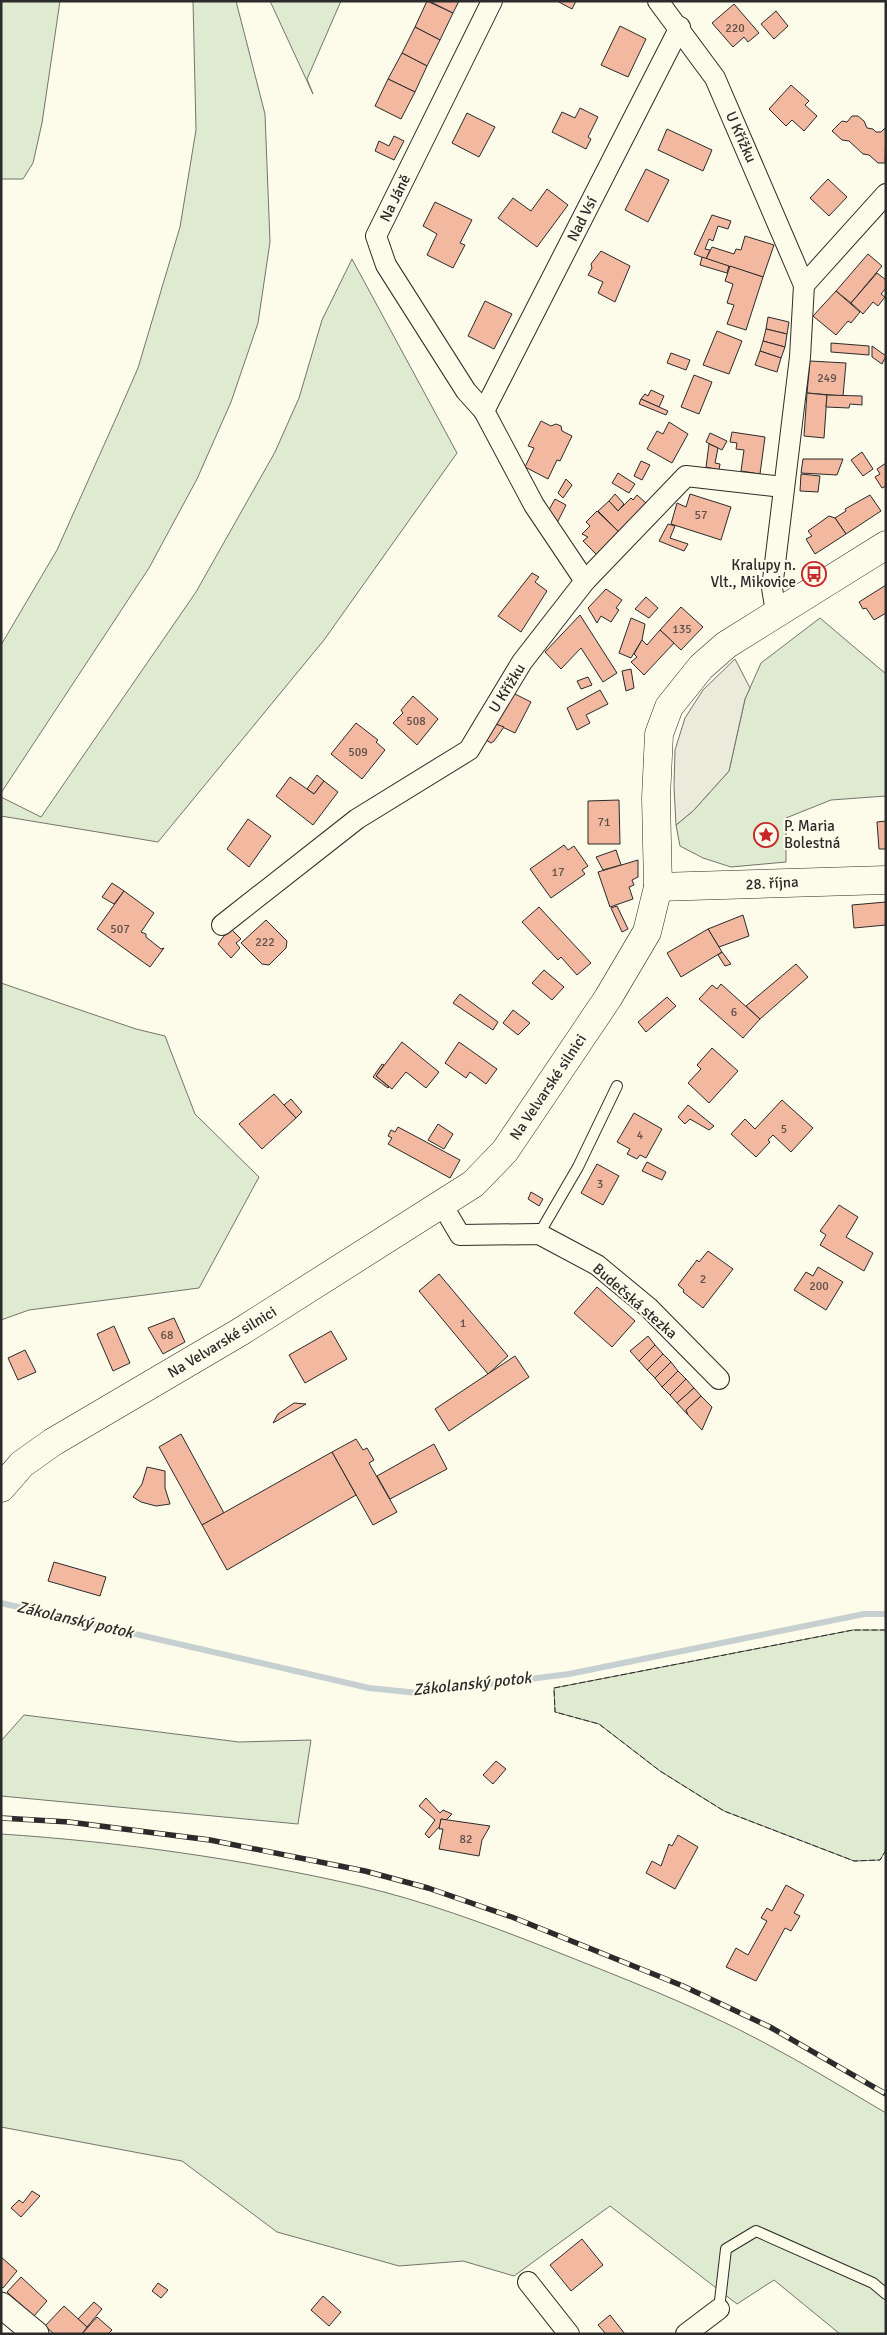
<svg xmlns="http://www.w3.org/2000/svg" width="887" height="2335" viewBox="0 0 887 2335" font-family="Signika,sans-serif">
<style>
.green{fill:#deebd1;stroke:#74746e}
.parking{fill:#eceadb;stroke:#74746e}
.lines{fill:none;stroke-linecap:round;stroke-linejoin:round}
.stream{stroke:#c7d0d0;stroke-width:6}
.building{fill:#f2b8a0;stroke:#2b2b2b}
.service-casing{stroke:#2b2b2b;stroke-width:12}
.minor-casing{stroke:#2b2b2b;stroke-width:22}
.tertiary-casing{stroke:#2b2b2b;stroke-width:27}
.secondary-casing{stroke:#2b2b2b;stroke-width:29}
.service{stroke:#fdfbea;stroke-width:10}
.minor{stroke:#fdfbea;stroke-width:20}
.tertiary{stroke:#fdfbea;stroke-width:25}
.secondary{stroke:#fdfbea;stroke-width:28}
.rail-casing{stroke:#2b2b2b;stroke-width:5.5}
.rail{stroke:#fdfbea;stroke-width:4;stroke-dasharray:11;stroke-linecap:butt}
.fence{stroke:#2b2b2b;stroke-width:1;stroke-dasharray:6 2.5;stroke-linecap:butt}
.labels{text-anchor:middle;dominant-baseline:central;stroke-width:4;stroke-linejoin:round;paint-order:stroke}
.number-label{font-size:12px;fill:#5d4e48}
.street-label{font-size:15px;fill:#2b2b2b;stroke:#fdfbea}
.poi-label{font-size:15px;fill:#2b2b2b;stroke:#fdfbea;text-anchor:end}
.water-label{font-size:16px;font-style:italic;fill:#2b2b2b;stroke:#fdfbea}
</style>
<rect width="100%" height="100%" fill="#fdfbea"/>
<g class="green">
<polygon points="1,1 60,1 42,123 33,163 23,179 1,179"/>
<polygon points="193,1 236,1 265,114 270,242 258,323 231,402 197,479 149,568 1,793 1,645 57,550 117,416 138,368 180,227 196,130"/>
<polygon points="270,1 341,1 307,79 313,94"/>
<polygon points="352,259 457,453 324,640 158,842 1,816 1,797 41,817 196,592 275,452 299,398 322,320"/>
<polygon points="820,618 886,674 886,796 831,800 786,818 786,862 731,867 703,858 680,846 676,825 693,811 729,771 745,699 761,663"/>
<polygon points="1,983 136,1029 165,1036 195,1114 259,1177 199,1288 29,1310 1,1320"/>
<polygon points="853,1630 886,1630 886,1850 880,1860 854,1861 724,1811 660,1771 599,1724 555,1712 554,1688"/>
<polygon points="24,1715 239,1742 311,1740 298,1824 1,1796 1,1741"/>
<path d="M1,1834C122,1842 242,1859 360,1886C424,1901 486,1924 547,1948C620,1977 694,2005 763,2042C805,2064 845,2089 886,2113V2334H840L774,2280L737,2304L610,2206L514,2276L463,2261L399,2266L277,2232L182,2161L1,2127Z"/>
</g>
<polygon class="parking" points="735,659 750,688 745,699 729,771 693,811 676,825 674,787 675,750 685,718 703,690"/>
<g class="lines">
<polyline class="stream" points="1,1603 369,1688 418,1693 569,1674 864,1614 886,1614"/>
</g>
<g class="building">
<polygon points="427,1 453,13 440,40 415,27"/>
<polygon points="429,1 459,1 453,13"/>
<polygon points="557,1 576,1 572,9"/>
<polygon points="734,4 759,33 748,42 744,37 733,47 712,23"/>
<polygon points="776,11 788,26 774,39 761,24"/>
<polygon points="620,26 646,39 628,77 601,65"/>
<polygon points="415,27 440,40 427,66 402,53"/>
<polygon points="402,53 427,66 415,92 388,79"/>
<polygon points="388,79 415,92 401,119 375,106"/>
<polygon points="791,85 809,101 805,105 817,116 804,131 792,120 786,126 769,109"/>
<polygon points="580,108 598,117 588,137 591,139 586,149 552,132 562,112 575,118"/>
<polygon points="467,113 495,127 479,157 452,143"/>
<polygon points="852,116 858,116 864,121 867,128 873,129 876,132 881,132 886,127 885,163 878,163 869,155 863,154 849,141 842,140 832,131 842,121 847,122"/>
<polygon points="667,129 712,150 703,171 658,150"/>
<polygon points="394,136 404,141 394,160 375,151 379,141 389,146"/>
<polygon points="646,169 669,180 648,222 625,210"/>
<polygon points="828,179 847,197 829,216 810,198"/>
<polygon points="547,189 568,205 537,247 498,218 513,198 531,211"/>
<polygon points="435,202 472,220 460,243 465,245 453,268 427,255 437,234 423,226"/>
<polygon points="712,215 731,221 728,229 718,226 713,241 709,239 705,249 710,250 706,259 694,254"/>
<polygon points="745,236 774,245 763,277 706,259 712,247 734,254 736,249 741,250"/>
<polygon points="601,251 630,266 615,302 598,293 603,282 588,275 592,268 591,264"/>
<polygon points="868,254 882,266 851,303 836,291"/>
<polygon points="702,257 729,266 727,273 700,265"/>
<polygon points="730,266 763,277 746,330 727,324 734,305 727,303 733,284 725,281"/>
<polygon points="877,273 886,280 886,288 881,294 885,297 878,306 873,302 863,314 851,303"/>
<polygon points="836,291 860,312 851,323 848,321 836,335 813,316"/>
<polygon points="485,301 512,314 494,349 468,336"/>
<polygon points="768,317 789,322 787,334 766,329"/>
<polygon points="766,329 787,334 785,347 763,341"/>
<polygon points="717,331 742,341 729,374 703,365"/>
<polygon points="763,341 785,347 781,358 760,351"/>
<polygon points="831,343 869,346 869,355 831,352"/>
<polygon points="872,346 886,356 882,364 872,357"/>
<polygon points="760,351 781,358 777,372 755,365"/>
<polygon points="671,353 690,360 686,370 667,363"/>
<polygon points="810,361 846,363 843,396 807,393"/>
<polygon points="694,375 712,382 699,414 681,407"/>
<polygon points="651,390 664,396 659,407 641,399 645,394 648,396"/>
<polygon points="807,393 827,395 824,438 804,436"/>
<polygon points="827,395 862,396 862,405 850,404 849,408 826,407"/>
<polygon points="641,399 668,411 666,415 639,404"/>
<polygon points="541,421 551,426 556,424 561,426 562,431 572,436 560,461 557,460 548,479 525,467 534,448 528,446"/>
<polygon points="669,422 688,434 672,463 647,449 657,431 663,434"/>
<polygon points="732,432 765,437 760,474 741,471 744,450 736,449 737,443 730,442"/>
<polygon points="710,433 727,441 722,450 706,442"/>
<polygon points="709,444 718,448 715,463 720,464 719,470 706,467"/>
<polygon points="862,452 873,469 863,476 851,460"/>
<polygon points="803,459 843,459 837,475 801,473"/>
<polygon points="641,461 650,465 642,480 634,476"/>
<polygon points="886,463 886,486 882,488 875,477 880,474 877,469"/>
<polygon points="618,473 635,484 629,493 612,483"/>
<polygon points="801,474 820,476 818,492 800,491"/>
<polygon points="566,479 572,485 563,498 558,493"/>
<polygon points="615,494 624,504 618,511 609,501"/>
<polygon points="690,494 731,507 721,540 671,524 677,503 686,507"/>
<polygon points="637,495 646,503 641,508 645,512 622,535 598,511 609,501 618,511 631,498 633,500"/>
<polygon points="870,495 881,511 846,534 835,518 846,511 845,509"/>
<polygon points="555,499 566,505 557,523 545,517"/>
<polygon points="597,511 622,535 599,557 583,541 588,537 582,534 590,526 586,522"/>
<polygon points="829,516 835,518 846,534 815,554 806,539 812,536 808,531"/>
<polygon points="668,524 675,526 670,538 688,544 684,551 659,541"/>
<polygon points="532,573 539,577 535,582 547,591 521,632 498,616"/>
<polygon points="886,585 886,613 874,620 866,608 863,609 859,602"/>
<polygon points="606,589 622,600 616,608 619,610 611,622 601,616 597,623 588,608"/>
<polygon points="646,597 658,608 649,618 635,609"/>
<polygon points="681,607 703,627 681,650 660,630"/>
<polygon points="580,615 617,673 603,682 581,648 561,669 545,652"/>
<polygon points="631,618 645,624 642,640 631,658 619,653"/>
<polygon points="660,630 674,643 644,675 631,662 637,657 634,654 642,640 647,645"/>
<polygon points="631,669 634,688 626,691 622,671"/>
<polygon points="588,677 592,685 581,689 577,681"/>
<polygon points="600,690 608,704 586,715 590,723 577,730 567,708"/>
<polygon points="513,693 531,702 515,733 496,724"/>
<polygon points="413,696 438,719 417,745 393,723 403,713 401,710"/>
<polygon points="356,723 378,740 376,742 385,750 362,779 331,754"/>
<polygon points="496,724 504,727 494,741 491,743 486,740"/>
<polygon points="317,775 324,781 314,794 307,789"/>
<polygon points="290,777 314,794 324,781 338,792 313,825 276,796"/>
<polygon points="619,800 620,844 588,844 588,801"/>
<polygon points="248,819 271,836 249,867 227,849"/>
<polygon points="886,821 886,849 879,849 877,822"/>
<polygon points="564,845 568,850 574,846 588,866 582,870 585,874 551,898 530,869"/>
<polygon points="616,850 621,865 603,870 596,857"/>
<polygon points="638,860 638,877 632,880 634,885 629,887 633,899 610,907 598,872"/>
<polygon points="112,883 124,891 114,904 102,897"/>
<polygon points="124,891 154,913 141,932 146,934 146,937 161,949 164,948 150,967 97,929"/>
<polygon points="886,902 886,925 854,928 852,905"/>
<polygon points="617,906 628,929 622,932 611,908"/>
<polygon points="539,907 591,963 577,975 561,957 558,960 522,922"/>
<polygon points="743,915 749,936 719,947 708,929"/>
<polygon points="266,920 287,941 286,948 269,965 262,964 241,943"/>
<polygon points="230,928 241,939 236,943 240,948 231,958 218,944"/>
<polygon points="708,929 722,952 681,977 667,953"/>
<polygon points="722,952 731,964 725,966 718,955"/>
<polygon points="796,964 808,977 760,1019 746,1006"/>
<polygon points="544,970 564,987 552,1000 532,983"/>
<polygon points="721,984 760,1019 743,1038 699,999 712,985 717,989"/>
<polygon points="460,994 498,1022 493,1030 453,1003"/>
<polygon points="667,997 676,1006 646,1032 638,1022"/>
<polygon points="513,1010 530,1023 518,1035 503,1023"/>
<polygon points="402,1042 439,1072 426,1088 406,1072 392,1089 376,1076"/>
<polygon points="459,1042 497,1069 486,1084 470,1072 466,1078 445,1063"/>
<polygon points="712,1048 738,1071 709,1103 688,1083 701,1069 697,1065"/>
<polygon points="382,1064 384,1065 376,1076 389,1087 388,1088 373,1077"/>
<polygon points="274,1094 296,1118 262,1149 239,1124"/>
<polygon points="291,1099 302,1112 296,1118 284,1105"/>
<polygon points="782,1100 813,1128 791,1152 773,1135 768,1140 770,1142 756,1157 731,1134 745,1119 755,1129"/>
<polygon points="688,1105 714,1126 709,1130 690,1119 685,1124 678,1117"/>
<polygon points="634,1113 662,1129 646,1158 640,1155 637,1159 627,1154 630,1149 617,1142"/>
<polygon points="438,1124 453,1134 444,1149 428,1140"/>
<polygon points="398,1127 460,1160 450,1178 388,1144 392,1138 388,1136 391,1130 395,1132"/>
<polygon points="647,1162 666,1172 662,1180 642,1171"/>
<polygon points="597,1164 619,1176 603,1205 581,1193"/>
<polygon points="531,1192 543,1199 539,1206 528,1199"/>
<polygon points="839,1205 858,1217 846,1237 873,1253 864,1271 820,1245 826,1235 820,1231"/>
<polygon points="708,1251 733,1269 703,1308 683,1292 684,1290 678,1285 697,1260 699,1262"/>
<polygon points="818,1267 843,1282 826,1310 794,1290 806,1272 813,1276"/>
<polygon points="439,1274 508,1356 488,1374 419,1291"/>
<polygon points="597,1287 635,1321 612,1347 574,1313"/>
<polygon points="174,1318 185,1342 163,1354 148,1328"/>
<polygon points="114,1326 130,1363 113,1371 97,1334"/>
<polygon points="331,1331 347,1359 305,1383 289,1355"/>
<polygon points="648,1336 655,1345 639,1361 630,1351"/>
<polygon points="655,1345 663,1354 647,1370 639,1361"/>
<polygon points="25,1350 36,1372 18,1380 8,1358"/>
<polygon points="663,1354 671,1362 655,1378 647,1370"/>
<polygon points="515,1356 529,1377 449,1431 435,1409"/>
<polygon points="671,1362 678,1371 662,1387 655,1378"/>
<polygon points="678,1371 686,1379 670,1395 662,1387"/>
<polygon points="686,1379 694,1388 677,1403 670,1395"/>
<polygon points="694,1388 701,1396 686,1410 688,1415 677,1403"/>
<polygon points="701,1396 712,1407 702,1430 688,1415 686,1410"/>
<polygon points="294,1403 306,1404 273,1423 278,1414"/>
<polygon points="181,1434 224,1513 202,1525 159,1447"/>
<polygon points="356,1439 363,1450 367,1448 374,1460 369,1463 397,1512 373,1525 332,1452"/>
<polygon points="434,1444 447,1469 390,1499 377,1476"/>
<polygon points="332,1452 356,1495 227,1570 202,1525"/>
<polygon points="147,1467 165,1471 165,1488 170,1504 156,1506 141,1502 133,1497 142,1484"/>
<polygon points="54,1562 106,1577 100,1596 48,1581"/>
<polygon points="496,1761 506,1769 493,1784 483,1775"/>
<polygon points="426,1798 440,1813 443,1810 452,1814 446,1820 441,1819 440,1826 429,1838 425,1834 435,1820 419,1806"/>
<polygon points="441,1819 490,1826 482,1840 479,1856 439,1849 443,1829 439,1829"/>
<polygon points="678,1835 698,1847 675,1889 646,1873 652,1861 661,1866 669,1844 672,1846"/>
<polygon points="786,1885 804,1895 794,1913 800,1916 791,1931 785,1928 756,1981 726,1967 736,1948 748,1955 767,1921 761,1918 767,1908 772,1911"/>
<polygon points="32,2191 40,2196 21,2217 11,2208 19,2200 23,2203"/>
<polygon points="582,2239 603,2265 571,2291 550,2265"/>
<polygon points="1,2257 17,2271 3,2288 1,2286"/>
<polygon points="21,2277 47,2301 34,2316 7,2292"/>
<polygon points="158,2283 168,2290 161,2298 152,2291"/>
<polygon points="323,2296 341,2312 329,2326 311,2310"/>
<polygon points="94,2302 102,2309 87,2327 78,2319"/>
<polygon points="64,2306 87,2327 82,2334 54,2334 45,2326"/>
<polygon points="610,2315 625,2334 606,2334 598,2325"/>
<polygon points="97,2317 112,2330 108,2334 82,2334"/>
</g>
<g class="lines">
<defs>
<g id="service">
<polyline points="539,1234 578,1167 617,1086"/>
<polyline points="719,2309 726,2249 756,2231 873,2283 886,2294"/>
</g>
<g id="minor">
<polyline points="492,1 376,236 386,265 466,391 484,411 534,505 585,581"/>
<polyline points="658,1 715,78 804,285 800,357 772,588 776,612"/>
<polyline points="804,285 886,194"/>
<polyline points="484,411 680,27"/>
<polyline points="222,925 357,819 469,750 522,662 585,581 686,476 783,487"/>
<polyline points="441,1203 460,1235 539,1234 597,1265 649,1308 719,1379"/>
<polyline points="528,2282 569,2334"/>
<polyline points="686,2334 719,2309"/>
</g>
<polyline id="tertiary" points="1,2305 36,2334"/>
<g id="secondary">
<polyline points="658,887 886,880"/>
<polyline points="1,1488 22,1464 53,1442 240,1332 473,1184 505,1151 608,998 647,932 658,887 656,798 659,734 669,707 701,667 726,645 886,545"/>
</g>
</defs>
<use href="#service" class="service-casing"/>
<use href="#minor" class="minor-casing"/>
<use href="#tertiary" class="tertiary-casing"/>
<use href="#secondary" class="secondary-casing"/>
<use href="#service" class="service"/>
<use href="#minor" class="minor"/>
<use href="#tertiary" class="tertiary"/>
<use href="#secondary" class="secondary"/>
<defs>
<polyline id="rail" points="1,1818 69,1822 210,1840 365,1871 428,1888 512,1917 683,1986 770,2027 886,2094"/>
</defs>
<use href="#rail" class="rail-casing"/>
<use href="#rail" class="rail"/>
<polyline class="fence" points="886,1630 853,1630 554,1688 555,1712 599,1724 660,1771 724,1811 854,1861 880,1860 886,1850"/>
</g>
<defs>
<symbol id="bus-ring" viewBox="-11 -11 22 22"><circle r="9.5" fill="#fdfbea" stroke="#c62828" stroke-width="1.5"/><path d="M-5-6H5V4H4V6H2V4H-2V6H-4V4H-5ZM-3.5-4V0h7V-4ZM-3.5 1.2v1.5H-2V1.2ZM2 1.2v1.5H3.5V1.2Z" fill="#c62828"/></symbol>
<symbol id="sight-ring" viewBox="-11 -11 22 22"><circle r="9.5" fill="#fdfbea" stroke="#c62828" stroke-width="1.5"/><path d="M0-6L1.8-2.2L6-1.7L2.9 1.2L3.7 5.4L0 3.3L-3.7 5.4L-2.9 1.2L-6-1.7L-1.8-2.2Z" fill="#c62828"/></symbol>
</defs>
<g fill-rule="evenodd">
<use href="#bus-ring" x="800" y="560" width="28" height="28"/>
<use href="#sight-ring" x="752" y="821" width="28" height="28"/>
</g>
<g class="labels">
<g class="number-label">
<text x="735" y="28">220</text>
<text x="827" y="378">249</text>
<text x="701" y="515">57</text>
<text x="682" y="629">135</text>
<text x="416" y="721">508</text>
<text x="358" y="752">509</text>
<text x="604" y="822">71</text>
<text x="558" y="872">17</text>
<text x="120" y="929">507</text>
<text x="265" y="942">222</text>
<text x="734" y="1012">6</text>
<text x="784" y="1129">5</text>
<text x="640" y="1135">4</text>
<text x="600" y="1184">3</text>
<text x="703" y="1279">2</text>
<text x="819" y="1286">200</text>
<text x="463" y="1323">1</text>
<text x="167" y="1335">68</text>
<text x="466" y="1839">82</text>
</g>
<g class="street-label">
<text transform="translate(741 137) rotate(66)">U Křížku</text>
<text transform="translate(395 198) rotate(-64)">Na Jáně</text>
<text transform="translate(582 219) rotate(-63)">Nad Vsí</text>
<text transform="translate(507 688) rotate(-58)">U Křížku</text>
<text transform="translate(772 883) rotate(-3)">28. října</text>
<text transform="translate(548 1087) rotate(-56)">Na Velvarské silnici</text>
<text transform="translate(635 1301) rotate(41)">Budečská stezka</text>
<text transform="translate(222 1342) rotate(-31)">Na Velvarské silnici</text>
</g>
<g class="poi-label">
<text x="796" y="565">Kralupy n.<tspan x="796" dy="17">Vlt., Mikovice</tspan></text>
<text x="784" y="826" text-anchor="start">P. Maria<tspan x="784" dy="17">Bolestná</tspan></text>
</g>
<g class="water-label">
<text transform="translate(75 1620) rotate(13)">Zákolanský potok</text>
<text transform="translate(472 1684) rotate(-6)">Zákolanský potok</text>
</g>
</g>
<rect width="887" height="2335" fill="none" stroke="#2b2b2b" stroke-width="5"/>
</svg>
